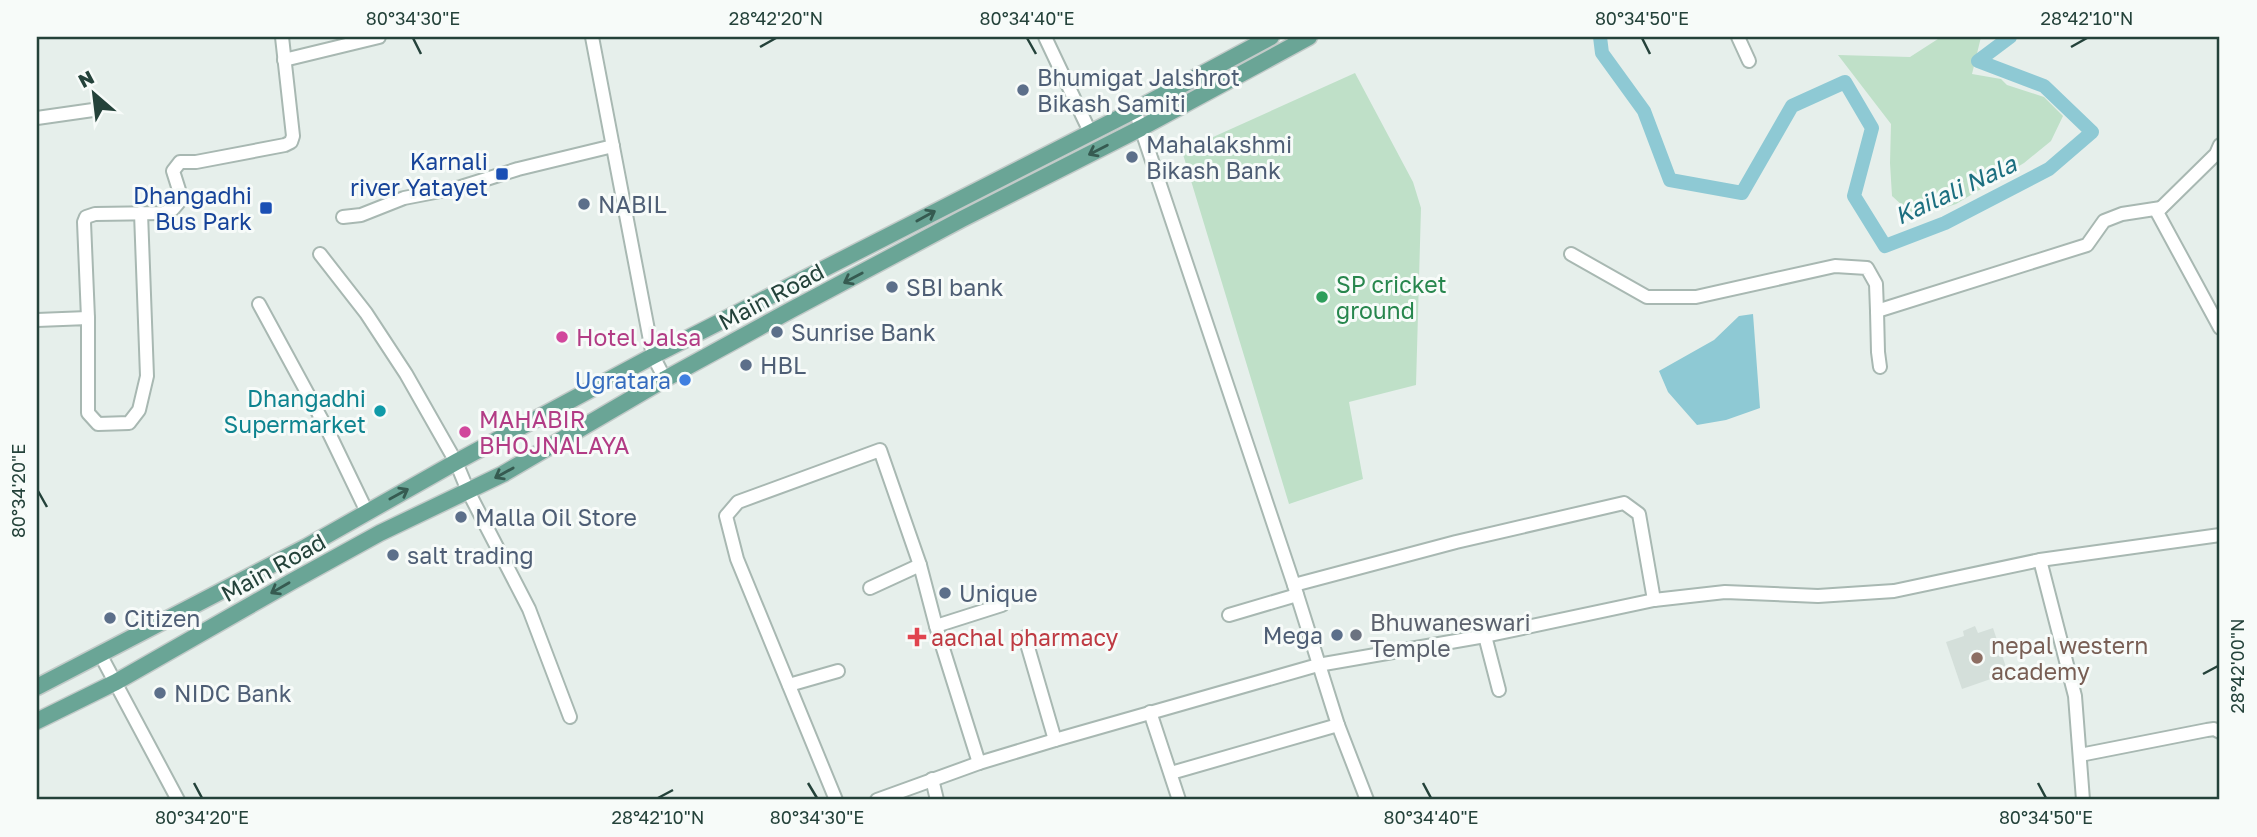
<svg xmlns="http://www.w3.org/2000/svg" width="2257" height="837" viewBox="0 0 2257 837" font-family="'Golos Text',sans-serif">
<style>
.built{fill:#d4dfda}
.green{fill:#bfe0c8}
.water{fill:#8ec9d4}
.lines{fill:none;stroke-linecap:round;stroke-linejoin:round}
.canal{stroke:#8ec9d4;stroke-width:14}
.minor-casing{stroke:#a8b8b2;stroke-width:16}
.major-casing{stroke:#c2cac8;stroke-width:19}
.minor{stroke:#fff;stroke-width:12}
.major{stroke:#6aa596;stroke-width:16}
.oneway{stroke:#365b51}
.ticks{fill:none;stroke:#24423a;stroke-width:2.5}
.service-dot{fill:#5c6f8a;stroke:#f7fbf9;stroke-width:2.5}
.transit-dot{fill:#1a4fb4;stroke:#f7fbf9;stroke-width:2.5}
.leisure-dot{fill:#2e9e5b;stroke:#f7fbf9;stroke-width:2.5}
.hotel-dot{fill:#d1479c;stroke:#f7fbf9;stroke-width:2.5}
.shop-dot{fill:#3f7fe0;stroke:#f7fbf9;stroke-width:2.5}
.culture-dot{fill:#0f9aa8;stroke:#f7fbf9;stroke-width:2.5}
.worship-dot{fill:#6b7280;stroke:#f7fbf9;stroke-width:2.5}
.health-dot{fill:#e0444e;stroke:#f7fbf9;stroke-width:2.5}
.education-dot{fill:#8d6e63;stroke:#f7fbf9;stroke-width:2.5}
.labels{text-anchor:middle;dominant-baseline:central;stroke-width:6;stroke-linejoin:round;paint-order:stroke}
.service-label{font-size:23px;fill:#4e5e75;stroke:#f7fbf9;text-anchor:start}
.transit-label{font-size:23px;fill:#164399;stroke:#f7fbf9;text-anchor:end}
.leisure-label{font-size:23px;fill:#27864d;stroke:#f7fbf9;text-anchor:start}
.street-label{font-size:23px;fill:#24423a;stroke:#f7fbf9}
.hotel-label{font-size:23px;fill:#b23c85;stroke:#f7fbf9;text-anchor:start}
.shop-label{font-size:23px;fill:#366cbe;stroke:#f7fbf9;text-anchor:end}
.culture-label{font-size:23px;fill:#0d838f;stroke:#f7fbf9;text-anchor:end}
.worship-label{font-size:23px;fill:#5b616d;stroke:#f7fbf9;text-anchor:start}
.health-label{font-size:23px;fill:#be3a42;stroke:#f7fbf9;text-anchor:start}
.education-label{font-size:23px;fill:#785e54;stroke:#f7fbf9;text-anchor:start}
.water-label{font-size:24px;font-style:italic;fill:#1c6f80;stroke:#f7fbf9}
.neatline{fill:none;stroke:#24423a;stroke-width:2.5}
.ticks-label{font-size:18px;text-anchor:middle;fill:#24423a}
</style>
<rect width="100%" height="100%" fill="#e6efeb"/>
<polygon class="built" points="1975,626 1978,633 1993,628 2008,673 1962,689 1946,642 1964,636 1963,631"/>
<g class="green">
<polygon points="1941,37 1981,37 1972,74 2001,79 2007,85 2044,97 2063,116 2051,141 2024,163 1956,204 1915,217 1892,196 1890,163 1891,124 1838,55 1910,57"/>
<polygon points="1355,73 1413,182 1421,208 1416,385 1349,402 1363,479 1289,504 1182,151"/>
</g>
<polygon class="water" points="1753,314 1760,408 1726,420 1697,425 1668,392 1659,371 1714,340 1739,316"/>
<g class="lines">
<polyline class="canal" points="1600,37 1602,53 1644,111 1670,180 1742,193 1792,106 1845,82 1872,128 1854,196 1885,246 1945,223 2049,169 2092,132 2044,86 1978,61 2010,37"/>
<defs>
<g id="minor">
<polyline points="592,37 653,356 665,379"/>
<polyline points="1045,37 1090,132"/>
<polyline points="1738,37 1749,61"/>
<polyline points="284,60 379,37"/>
<polyline points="1135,110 1294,585 1338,725 1367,800"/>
<polyline points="37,118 93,110"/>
<polyline points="2220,145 2216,154 2157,212 2220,328"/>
<polyline points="343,217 361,215 404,198 461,187 518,169 613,146"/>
<polyline points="320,254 366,313 406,374 456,462 468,491 529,609 570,717"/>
<polyline points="1571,254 1647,297 1696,297 1835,266 1867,268 1876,284 1877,311"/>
<polyline points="259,304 328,431 367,512"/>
<polyline points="88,318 84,222 86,217 95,214 163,213 173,209 179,202 179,190 173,171 180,162 196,162 285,145 291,142 293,136 282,37"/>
<polyline points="37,320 88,318 88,413 98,424 129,423 139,410 147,376 141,213"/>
<polyline points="1880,367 1878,352 1877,311 2087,245 2104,221 2122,214 2161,208"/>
<polyline points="2040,560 2075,696 2083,800"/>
<polyline points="1294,585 1456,542 1624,503 1639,514 1654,600"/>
<polyline points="870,588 920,565"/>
<polyline points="1229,615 1297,595"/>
<polyline points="936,626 1002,605"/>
<polyline points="1485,636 1499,690"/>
<polyline points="1025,637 1055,740"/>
<polyline points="100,654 178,800"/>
<polyline points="789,685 838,671"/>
<polyline points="1150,712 1179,800"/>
<polyline points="2080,755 2207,730 2214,729 2220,732"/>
<polyline points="1171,773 1338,725"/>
<polyline points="932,779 937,800"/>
<polyline points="836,800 737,559 726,516 738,502 880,450 920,565 936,626 979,763"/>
<polyline points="877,800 979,763 1055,740 1318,665 1485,636 1654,600 1725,592 1818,596 1894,591 2040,560 2220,535"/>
</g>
<g id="major">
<polyline points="37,687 306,547 456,462 653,356 1135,110 1271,37"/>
<polyline points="37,721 116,682 291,582 380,533 503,474 665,379 791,310 962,219 1141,128 1309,37"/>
</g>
</defs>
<use href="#minor" class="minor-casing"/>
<use href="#major" class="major-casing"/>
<use href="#minor" class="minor"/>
<use href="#major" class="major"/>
</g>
<defs><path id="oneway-shaft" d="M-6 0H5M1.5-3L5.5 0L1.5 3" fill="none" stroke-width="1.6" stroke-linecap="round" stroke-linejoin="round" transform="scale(1.75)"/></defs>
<g class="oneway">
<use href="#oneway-shaft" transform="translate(1098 150) rotate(153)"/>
<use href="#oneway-shaft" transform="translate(926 216) rotate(-29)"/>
<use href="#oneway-shaft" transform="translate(853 278) rotate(152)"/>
<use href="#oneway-shaft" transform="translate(504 473) rotate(151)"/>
<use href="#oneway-shaft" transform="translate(399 494) rotate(-29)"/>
<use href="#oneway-shaft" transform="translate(280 588) rotate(150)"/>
</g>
<path class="ticks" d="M413,38L421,54M1027,38L1036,54M1642,38L1650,54M760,47L776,38M2071,47L2087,38M38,491L47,507M2203,674L2218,666M194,783L202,798M808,783L817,798M1423,783L1431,798M2038,783L2046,798M658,798L673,790"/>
<g class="service-dot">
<circle cx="1023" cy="90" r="7"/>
<circle cx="1132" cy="157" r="7"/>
<circle cx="584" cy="204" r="7"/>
<circle cx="892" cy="287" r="7"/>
<circle cx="777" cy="332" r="7"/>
<circle cx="746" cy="365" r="7"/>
<circle cx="461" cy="517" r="7"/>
<circle cx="393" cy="555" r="7"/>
<circle cx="945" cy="593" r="7"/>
<circle cx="110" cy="618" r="7"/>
<circle cx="1337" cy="635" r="7"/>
<circle cx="160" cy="693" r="7"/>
</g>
<g class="transit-dot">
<rect x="495" y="167" width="14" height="14" rx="3.5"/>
<rect x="259" y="201" width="14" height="14" rx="3.5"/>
</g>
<circle class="leisure-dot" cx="1322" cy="297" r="7"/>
<g class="hotel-dot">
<circle cx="562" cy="337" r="7"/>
<circle cx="465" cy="432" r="7"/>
</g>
<circle class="shop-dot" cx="685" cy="380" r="7"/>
<circle class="culture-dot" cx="380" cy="411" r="7"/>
<circle class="worship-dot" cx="1356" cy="635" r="7"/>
<path class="health-dot" d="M913.5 626.5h7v7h7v7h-7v7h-7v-7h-7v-7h7z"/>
<circle class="education-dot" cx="1977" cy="658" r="7"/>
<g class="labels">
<g class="service-label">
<text x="1037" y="77">Bhumigat Jalshrot<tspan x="1037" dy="26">Bikash Samiti</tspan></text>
<text x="1146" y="144">Mahalakshmi<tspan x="1146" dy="26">Bikash Bank</tspan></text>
<text x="598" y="204">NABIL</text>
<text x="906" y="287">SBI bank</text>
<text x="791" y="332">Sunrise Bank</text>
<text x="760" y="365">HBL</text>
<text x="475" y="517">Malla Oil Store</text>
<text x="407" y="555">salt trading</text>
<text x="959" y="593">Unique</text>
<text x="124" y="618">Citizen</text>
<text x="1323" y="635" text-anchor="end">Mega</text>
<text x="174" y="693">NIDC Bank</text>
</g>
<g class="transit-label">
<text x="488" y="161">Karnali<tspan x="488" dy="26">river Yatayet</tspan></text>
<text x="252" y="195">Dhangadhi<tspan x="252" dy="26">Bus Park</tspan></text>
</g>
<g class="leisure-label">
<text x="1336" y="284">SP cricket<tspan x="1336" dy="26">ground</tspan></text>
</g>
<g class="street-label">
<text transform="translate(771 296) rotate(-28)">Main Road</text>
<text transform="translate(273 567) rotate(-29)">Main Road</text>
</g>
<g class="hotel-label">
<text x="576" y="337">Hotel Jalsa</text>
<text x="479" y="419">MAHABIR<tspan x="479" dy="26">BHOJNALAYA</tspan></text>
</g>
<g class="shop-label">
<text x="671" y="380">Ugratara</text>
</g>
<g class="culture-label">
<text x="366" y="398">Dhangadhi<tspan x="366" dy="26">Supermarket</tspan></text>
</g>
<g class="worship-label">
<text x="1370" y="622">Bhuwaneswari<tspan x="1370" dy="26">Temple</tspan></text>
</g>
<g class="health-label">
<text x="931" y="637">aachal pharmacy</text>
</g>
<g class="education-label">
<text x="1991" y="645">nepal western<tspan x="1991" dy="26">academy</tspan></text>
</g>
<g class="water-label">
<text transform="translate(1955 189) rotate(-25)">Kailali Nala</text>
</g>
</g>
<rect width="2257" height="837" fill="none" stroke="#f7fbf9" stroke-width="77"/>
<g transform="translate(94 94) rotate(332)" stroke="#f7fbf9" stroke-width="5" paint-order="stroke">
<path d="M0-5L12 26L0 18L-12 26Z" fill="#24423a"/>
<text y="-10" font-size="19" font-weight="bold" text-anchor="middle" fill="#24423a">N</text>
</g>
<rect x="38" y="38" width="2180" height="760" class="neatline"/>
<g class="ticks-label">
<text x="413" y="25">80°34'30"E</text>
<text x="776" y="25">28°42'20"N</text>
<text x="1027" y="25">80°34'40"E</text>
<text x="1642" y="25">80°34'50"E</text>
<text x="2087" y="25">28°42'10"N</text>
<text transform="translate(19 491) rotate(-90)" y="6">80°34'20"E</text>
<text transform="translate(2238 666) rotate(-90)" y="6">28°42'00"N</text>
<text x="202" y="824">80°34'20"E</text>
<text x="658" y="824">28°42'10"N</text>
<text x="817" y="824">80°34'30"E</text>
<text x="1431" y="824">80°34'40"E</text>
<text x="2046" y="824">80°34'50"E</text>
</g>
</svg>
